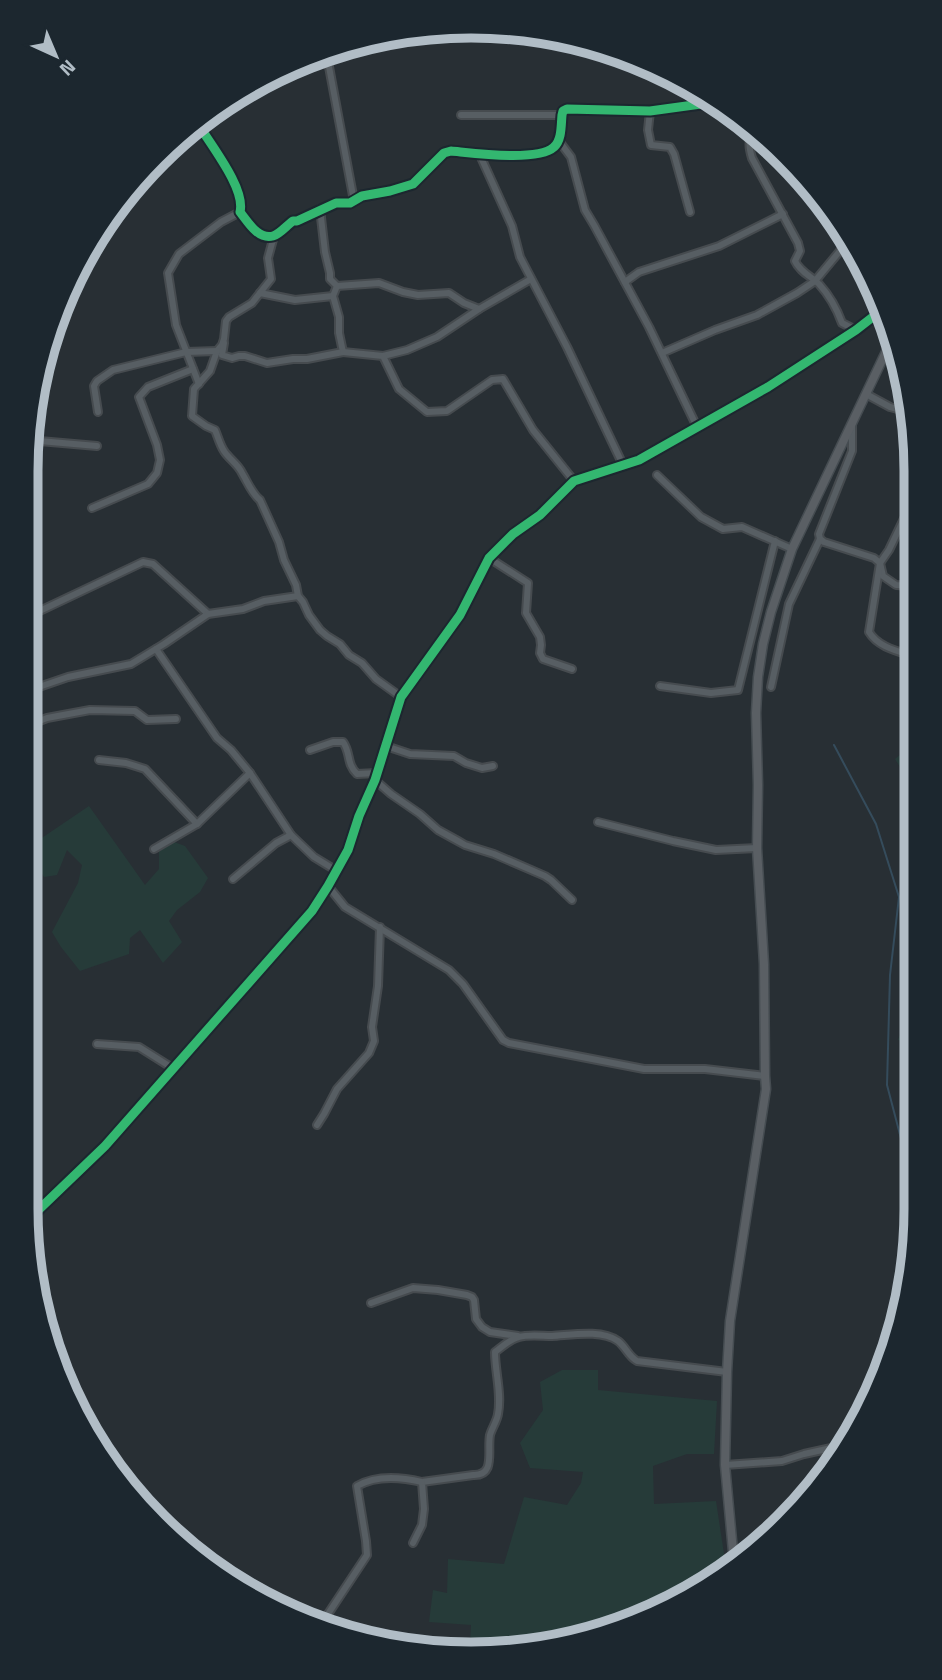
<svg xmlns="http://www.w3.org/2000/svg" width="942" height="1680" viewBox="0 0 942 1680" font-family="'Titillium Web',sans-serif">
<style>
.green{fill:#263b39}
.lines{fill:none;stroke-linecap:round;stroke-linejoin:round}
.stream{stroke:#354c5c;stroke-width:2}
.minor-casing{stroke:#464b4f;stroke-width:10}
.major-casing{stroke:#454c51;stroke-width:11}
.minor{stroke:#575e63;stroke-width:6}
.major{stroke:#5a5f64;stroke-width:8}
.cycleway-casing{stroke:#1c272f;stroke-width:13}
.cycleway{stroke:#33b770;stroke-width:9}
.rim{fill:none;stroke:#b1bdc6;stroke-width:9}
</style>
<rect width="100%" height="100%" fill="#282f34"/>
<g class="green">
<polygon points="913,744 913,788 895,759"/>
<polygon points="89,806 145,885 159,869 159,849 169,840 185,846 208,878 200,892 177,910 169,921 182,942 163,963 140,930 130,938 129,954 80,971 61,947 52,932 78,883 82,865 67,850 57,875 44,877 27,848"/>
<polygon points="914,999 914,1044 898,1040"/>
<polygon points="562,1370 598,1370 598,1390 717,1401 714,1454 687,1454 653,1466 654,1504 716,1501 726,1567 641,1620 500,1653 461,1649 470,1645 471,1625 429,1622 433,1590 447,1593 448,1559 504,1564 524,1497 567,1505 581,1483 583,1472 530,1468 520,1443 543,1410 540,1382"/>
</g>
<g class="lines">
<polyline class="stream" points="834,745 876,824 899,897 890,975 887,1085 915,1192"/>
<defs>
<g id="minor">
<path d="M542,34C551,42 557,44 569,44"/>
<polyline points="327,56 354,201"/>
<polyline points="650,111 648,130 651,145 670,147 674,154 690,212"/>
<polyline points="461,115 562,115"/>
<path d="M197,122C209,143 246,188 240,212C248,222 258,240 273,236C280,234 287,225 293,221H297L336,203H350L362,196L390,191L413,184L444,153L451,151C473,153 538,162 554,147C562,140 561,125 562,115L563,111L567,109L650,111L701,104L718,105"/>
<path d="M753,131C748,141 749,148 752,158L798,243L800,251L795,261C800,272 811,276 819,284C829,295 837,309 842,323L856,330"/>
<polyline points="559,141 571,157 585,210 594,225 649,327 697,427"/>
<polyline points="479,153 512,226 520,257 567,347 623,465"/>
<path d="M274,236L268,258L271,279L252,303L229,317L226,321L224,339L222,345L217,351L210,371L194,389L192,416L206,426L215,430C218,437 220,445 224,451C229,459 238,464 242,473C247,481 252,494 260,500L279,542L284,560L296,585L298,596L303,602L309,615L320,630L327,636L340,644L349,655L362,663L376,679L401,697"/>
<polyline points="625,282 639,272 719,246 783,214"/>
<polyline points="337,286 379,283 403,292 418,295 449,293 464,303 479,309"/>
<polyline points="260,293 295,300 333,296"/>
<polyline points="224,343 222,355 232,358 239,356 245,356 267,363 293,359 307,359 343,352 339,333 339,317 333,296 337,286 330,279 330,273 325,252 320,209"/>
<polyline points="343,352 383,356 407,350 437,337 479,309 531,279"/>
<polyline points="662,353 715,330 757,315 797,293 815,281 849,240"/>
<polyline points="383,356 399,389 427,412 447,411 492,380 503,379 533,430 574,481"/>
<polyline points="199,384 176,325 168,273 179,254 221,222 240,212"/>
<polyline points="866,394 890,407 912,413"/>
<polyline points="98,412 94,386 97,381 113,370 186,352 217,351"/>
<polyline points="852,424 852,451 819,534 820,539 824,542 874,558 880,563 883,576 896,585 913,586"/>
<polyline points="28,440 97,446"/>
<polyline points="657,475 701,517 723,529 742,527 792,549"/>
<path d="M912,502L889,550L880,563L869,632C878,647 897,651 913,656"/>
<polyline points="92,508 148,484 157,473 160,460 157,445 139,397 148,387 193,369"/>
<polyline points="489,558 528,583 526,613 540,637 541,645 540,653 543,659 572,669"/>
<polyline points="27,617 143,562 153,564 208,614"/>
<polyline points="156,649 217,738 231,750 250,773 291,835 314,857 337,871"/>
<polyline points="660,686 711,693 738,690 775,541"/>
<polyline points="771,687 789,604 820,539"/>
<polyline points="27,688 36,688 68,677 131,664 164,644 208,614 243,609 264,601 298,596"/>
<polyline points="27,726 47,718 90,710 135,711 147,720 176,719"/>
<polyline points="386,746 410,754 454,756 466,763 482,768 493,766"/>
<path d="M310,750L333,742H343C351,753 346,763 357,774L377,773"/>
<polyline points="99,760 126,763 145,769 197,824"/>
<polyline points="375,780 391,794 420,814 438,830 458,841 465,845 494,854 545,876 551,880 572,900"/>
<polyline points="598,822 673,841 716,850 757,848"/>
<polyline points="154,849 197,824 250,773"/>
<polyline points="233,879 276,843 291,835"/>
<polyline points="328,886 345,907 449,970 463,984 503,1040 509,1043 644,1069 705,1069 765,1076"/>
<polyline points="97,1044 139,1047 174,1069"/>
<polyline points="317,1125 324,1114 337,1089 369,1053 374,1041 372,1027 378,986 380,927"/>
<polyline points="28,1220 105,1146 312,911 328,886 348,850 359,816 375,780 401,697 460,615 489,558 513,534 540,515 574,481 639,460 768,387 856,330 883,309"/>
<polyline points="371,1303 413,1288 438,1290 467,1295 472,1297 474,1300 476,1319 482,1327 490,1332 518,1336"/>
<polyline points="725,1465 782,1461 804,1454 845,1445"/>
<path d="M413,1543L422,1525L424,1509L422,1482L473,1475C496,1476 487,1451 490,1435C492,1428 497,1421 498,1414C502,1394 495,1372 495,1352C503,1346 510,1339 519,1337C529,1334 542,1336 552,1336C571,1335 601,1329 618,1341C626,1347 628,1356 637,1361L727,1372"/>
<path d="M322,1623L367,1555L366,1541L357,1486C376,1475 401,1477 422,1482"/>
</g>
<polyline id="major" points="734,1562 725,1465 727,1372 730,1321 766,1089 765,1076 764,964 757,848 758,785 756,713 758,677 763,644 771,612 792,549 894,335"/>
</defs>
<use href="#minor" class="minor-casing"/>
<use href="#major" class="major-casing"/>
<use href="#minor" class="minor"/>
<use href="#major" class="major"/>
<defs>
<g id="cycleway">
<path d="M197,122C209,143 246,188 240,212C248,222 258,240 273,236C280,234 287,225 293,221H297L336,203H350L362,196L390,191L413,184L444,153L451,151C473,153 538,162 554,147C562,140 561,125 562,115L563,111L567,109L650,111L701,104L718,105"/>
<polyline points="28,1220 105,1146 312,911 328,886 348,850 359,816 375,780 401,697 460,615 489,558 513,534 540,515 574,481 639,460 768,387 856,330 883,309"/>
</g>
</defs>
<use href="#cycleway" class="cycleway-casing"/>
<use href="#cycleway" class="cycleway"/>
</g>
<path d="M0 0H942V1680H0ZM471 38H471A433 433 0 0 1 904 471V1209A433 433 0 0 1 471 1642H471A433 433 0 0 1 38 1209V471A433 433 0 0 1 471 38Z" fill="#1c272f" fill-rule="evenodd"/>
<path class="rim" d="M471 38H471A433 433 0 0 1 904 471V1209A433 433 0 0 1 471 1642H471A433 433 0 0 1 38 1209V471A433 433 0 0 1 471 38Z"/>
<g transform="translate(56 56) rotate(136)" stroke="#1c272f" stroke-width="5" paint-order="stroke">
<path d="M0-5L12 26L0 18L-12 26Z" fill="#b1bdc6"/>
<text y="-10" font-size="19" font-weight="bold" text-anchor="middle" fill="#b1bdc6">N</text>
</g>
</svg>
